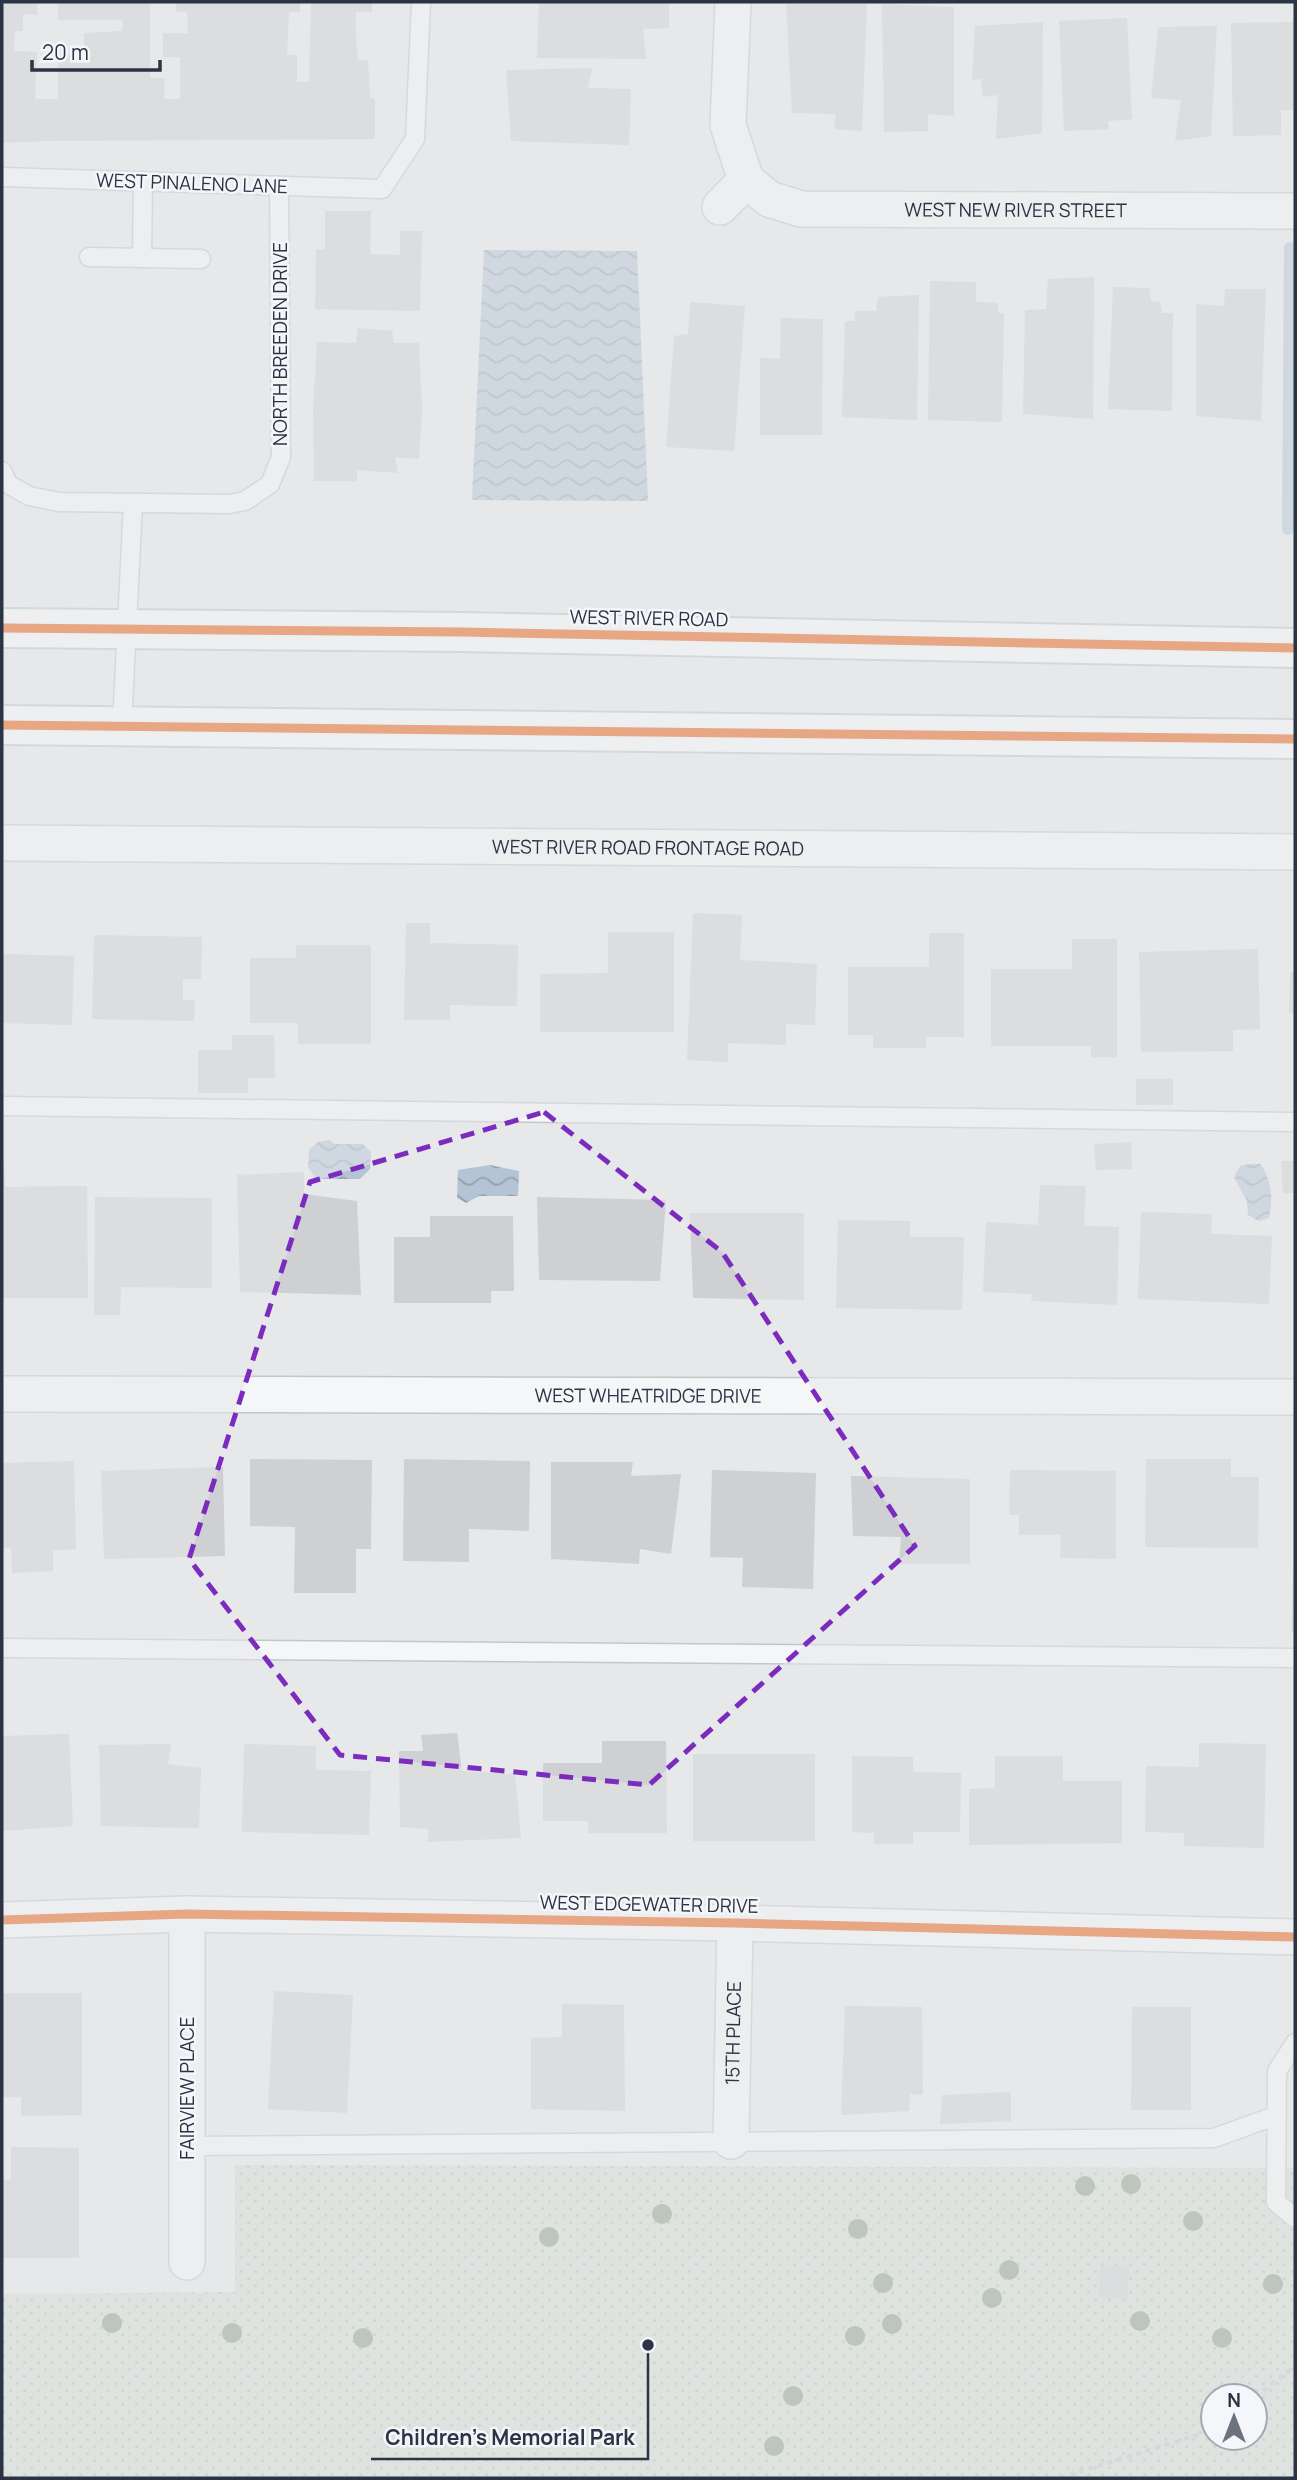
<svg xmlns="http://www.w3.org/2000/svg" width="1297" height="2480" viewBox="0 0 1297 2480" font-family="Manrope,sans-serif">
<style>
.park{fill:url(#park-dots);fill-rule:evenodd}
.water{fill:url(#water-waves)}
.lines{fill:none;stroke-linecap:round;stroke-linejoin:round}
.stream{stroke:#b4c4d5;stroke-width:12}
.building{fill:#ced0d3}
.service-casing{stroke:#c4c6c8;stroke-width:21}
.minor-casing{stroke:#c4c6c8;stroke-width:38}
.primary-casing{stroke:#c2c5c8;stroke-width:42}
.path{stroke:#c5c6ca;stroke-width:4.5;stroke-dasharray:5 5;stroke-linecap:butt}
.service{stroke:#f5f6f7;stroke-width:18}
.minor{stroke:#f5f6f7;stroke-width:35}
.primary{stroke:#f8f8f8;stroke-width:38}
.cycleway-casing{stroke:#f4f6f9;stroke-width:13}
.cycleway{stroke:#e8590c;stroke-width:9}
.tree{fill:#8a9e88}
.marked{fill:none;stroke:#7b2cbf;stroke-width:5;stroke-dasharray:14 9;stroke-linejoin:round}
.labels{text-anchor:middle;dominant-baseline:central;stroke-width:5;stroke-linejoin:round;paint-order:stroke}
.street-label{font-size:19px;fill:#2b3445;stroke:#f4f6f9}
.leader{fill:none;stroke:#2b3445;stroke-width:2.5}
.callout-dot{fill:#2b3445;stroke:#f4f6f9;stroke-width:2.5}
.callout-label{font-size:21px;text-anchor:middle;font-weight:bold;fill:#2b3445;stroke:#f4f6f9;stroke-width:5;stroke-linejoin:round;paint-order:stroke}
</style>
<defs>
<pattern id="park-dots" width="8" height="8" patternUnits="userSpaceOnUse" patternTransform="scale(1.75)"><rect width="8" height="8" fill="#d6ded6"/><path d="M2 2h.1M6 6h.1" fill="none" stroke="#b8bfb9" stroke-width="1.8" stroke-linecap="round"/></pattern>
<pattern id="water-waves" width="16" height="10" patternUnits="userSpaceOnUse" patternTransform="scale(1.75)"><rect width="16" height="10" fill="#b4c4d5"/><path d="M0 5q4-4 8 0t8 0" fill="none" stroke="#93a0af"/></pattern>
</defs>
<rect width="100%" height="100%" fill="#e6e8ea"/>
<path class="park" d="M235,2165L1295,2168V2478H2V2294L235,2292ZM1213,2396H1255V2438H1213Z"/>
<g class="water">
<polygon points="484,250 637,251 648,501 472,500"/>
<polygon points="330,1140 334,1144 363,1144 371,1152 370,1169 360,1179 316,1179 308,1167 309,1150 318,1142"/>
<path d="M1249,1164H1261C1272,1184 1273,1196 1269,1218L1259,1221L1248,1215L1247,1201L1234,1177L1240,1166Z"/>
<polygon points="490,1165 519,1171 518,1196 479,1196 466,1203 457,1198 458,1170"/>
</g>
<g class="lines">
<polyline class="stream" points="1288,529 1290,248"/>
</g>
<g class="building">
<polygon points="2,2 37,2 37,15 23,14 23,31 15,31 14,51 37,52 35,99 58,99 58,55 84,54 84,33 122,31 123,20 58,20 58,2 150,2 150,78 165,78 164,99 180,99 180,57 163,57 163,33 188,33 187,12 176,12 176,2 300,2 300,12 289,12 288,33 287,55 297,55 297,82 309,82 311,2 372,2 372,12 356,12 356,33 358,60 368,60 370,97 375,99 375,139 45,141 2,143"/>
<polygon points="539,2 669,2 669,28 643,29 646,59 537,58"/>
<polygon points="786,4 867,4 862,131 834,129 836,114 792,113"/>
<polygon points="882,4 954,7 954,116 928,114 928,131 884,132"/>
<polygon points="1127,18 1132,119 1108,121 1109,129 1064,131 1059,21"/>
<polygon points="1043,22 1042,133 996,139 998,95 983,97 981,79 972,80 975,26"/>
<polygon points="1295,22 1295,110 1281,110 1281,135 1233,136 1231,23"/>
<polygon points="1217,26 1211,136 1175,141 1181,100 1151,98 1158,27"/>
<polygon points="592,68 588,88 631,89 629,145 511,141 506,70"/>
<polygon points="325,211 371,211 370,254 400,255 400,231 422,231 420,311 315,309 316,249 325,249"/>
<polygon points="1094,277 1093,419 1023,414 1025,310 1046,309 1048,279"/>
<polygon points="930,281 976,282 976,302 998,303 998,313 1004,313 1002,422 928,420"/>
<polygon points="1113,287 1149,288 1151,301 1160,302 1162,313 1173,313 1172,411 1108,409"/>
<polygon points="1225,289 1266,289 1261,421 1196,416 1196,304 1224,306"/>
<polygon points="919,295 917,420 842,417 845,321 854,321 855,311 876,311 878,297"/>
<polygon points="690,302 745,306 734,451 666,447 674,336 688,334"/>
<polygon points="781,318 823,319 822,435 760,435 760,358 780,359"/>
<polygon points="358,328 392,331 394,343 419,343 422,409 419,459 395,457 398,473 357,470 357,481 314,481 313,409 317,342 356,343"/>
<polygon points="693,913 742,915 740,960 817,964 815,1025 786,1024 786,1045 728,1043 728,1062 687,1060"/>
<polygon points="406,923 430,923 430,943 518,945 517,1006 450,1005 450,1020 404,1020"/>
<polygon points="608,932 674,932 674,1032 540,1032 540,974 608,973"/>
<polygon points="929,933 964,933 964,1037 926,1037 926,1048 873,1048 873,1035 848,1035 848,967 929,967"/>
<polygon points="94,935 202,937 201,979 183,979 183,1000 195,1000 194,1021 92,1019"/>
<polygon points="1072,939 1117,939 1117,1057 1091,1057 1091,1046 991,1046 991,969 1072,969"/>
<polygon points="296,945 371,945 371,1044 298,1044 298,1023 250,1023 250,958 296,958"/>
<polygon points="1258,949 1260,1029 1233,1030 1233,1051 1141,1052 1139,952"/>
<polygon points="2,954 74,956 72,1025 2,1023"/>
<polygon points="1290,972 1295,972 1295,1013 1289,1013"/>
<polygon points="232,1035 274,1035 275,1078 248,1078 248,1093 198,1093 198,1050 232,1050"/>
<rect x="1136" y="1079" width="37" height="26"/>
<polygon points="1131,1142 1132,1169 1096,1170 1094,1144"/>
<polygon points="1281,1161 1295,1161 1295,1193 1283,1193"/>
<polygon points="2,1166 4,1166 5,1187 87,1186 88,1298 2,1298"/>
<polygon points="304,1172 304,1194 357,1201 361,1295 240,1292 237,1175"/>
<polygon points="1040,1185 1086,1186 1084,1226 1119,1227 1117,1305 1031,1301 1032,1294 983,1292 986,1222 1038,1225"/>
<polygon points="95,1197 212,1198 212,1288 121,1287 120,1315 94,1315"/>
<polygon points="537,1197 666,1200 660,1281 539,1280"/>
<polygon points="1141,1212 1212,1214 1211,1234 1272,1236 1269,1304 1138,1299"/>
<polygon points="690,1213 804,1213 804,1300 693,1298"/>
<polygon points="430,1216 513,1216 514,1291 491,1291 491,1303 394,1303 394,1237 430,1237"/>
<polygon points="838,1220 910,1221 910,1237 964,1237 962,1310 836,1308"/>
<polygon points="250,1459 372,1460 371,1549 356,1549 356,1593 294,1593 295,1527 250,1526"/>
<polygon points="404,1459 530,1461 529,1531 469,1529 469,1562 403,1561"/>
<polygon points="1146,1459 1231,1459 1231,1477 1259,1477 1258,1548 1145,1547"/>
<polygon points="74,1461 76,1549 53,1550 53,1571 12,1573 11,1548 2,1548 2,1463"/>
<polygon points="551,1462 633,1462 631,1476 681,1474 671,1554 640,1549 639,1564 551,1559"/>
<polygon points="223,1467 225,1556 104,1559 101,1471"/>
<polygon points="712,1470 816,1473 813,1589 742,1587 743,1558 710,1557"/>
<polygon points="1010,1470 1116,1471 1116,1559 1060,1558 1061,1535 1019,1535 1019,1515 1009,1515"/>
<polygon points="851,1476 970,1479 970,1564 899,1564 901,1537 853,1536"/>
<polygon points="1293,1572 1295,1572 1295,1631 1291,1631"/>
<polygon points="457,1733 462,1771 515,1774 521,1838 427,1842 429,1829 400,1827 399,1751 423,1751 421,1735"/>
<polygon points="69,1734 73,1826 2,1831 2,1736"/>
<polygon points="602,1741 666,1741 667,1833 588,1833 588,1821 543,1821 543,1763 602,1763"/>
<polygon points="1199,1743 1266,1744 1264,1848 1184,1846 1184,1833 1145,1832 1146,1766 1199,1767"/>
<polygon points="171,1744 168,1764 201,1768 199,1828 101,1826 99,1745"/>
<polygon points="244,1744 316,1746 316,1770 371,1771 369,1835 242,1832"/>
<rect x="693" y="1754" width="122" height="87"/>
<polygon points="852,1756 913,1757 913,1772 961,1773 960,1832 913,1832 913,1844 874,1844 874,1833 852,1832"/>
<polygon points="995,1756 1063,1756 1063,1781 1122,1781 1122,1843 969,1845 969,1789 995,1788"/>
<polygon points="274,1991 353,1995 347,2113 268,2109"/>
<polygon points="2,1993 82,1993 82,2115 21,2116 21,2097 2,2097"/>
<polygon points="562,2004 624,2005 625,2111 531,2109 531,2038 562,2037"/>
<polygon points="845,2006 922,2007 923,2095 910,2094 909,2111 841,2115"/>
<polygon points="1132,2007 1191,2007 1191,2110 1131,2110"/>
<polygon points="1011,2092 1011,2121 940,2124 942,2095"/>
<polygon points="11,2147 79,2148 79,2258 2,2258 2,2180 11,2180"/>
<polygon points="1100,2265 1129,2265 1128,2299 1099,2297"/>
</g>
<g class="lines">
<defs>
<g id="service">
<polyline points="2,177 382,189 415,139 421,2"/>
<polyline points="89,257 201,259"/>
<polyline points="142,258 143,181"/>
<polyline points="2,471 8,484 29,496 59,502 229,504 245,501 270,484 281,457 279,186"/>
<polyline points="122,726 133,503"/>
<polyline points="2,1106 1295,1122"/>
<polyline points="2,1648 1295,1658"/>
<polyline points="1295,2043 1277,2071 1276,2202 1295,2218"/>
<polyline points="187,2146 1214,2138 1277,2115"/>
</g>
<g id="minor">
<polyline points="733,2 728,125 746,180"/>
<path id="s1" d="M746,180L769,199L801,209L1295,211"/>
<polyline points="720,207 746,180"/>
<path id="s2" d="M2,843L1295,852"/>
<path id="s3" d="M2,1394L1295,1397"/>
<polyline points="187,1914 187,2262"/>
<polyline points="2,1920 187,1914 735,1923 1295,1937"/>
<path id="s4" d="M731,2141L735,1923"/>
</g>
<g id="primary">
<polyline points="2,628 462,632 1295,648"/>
<polyline points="2,725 1295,739"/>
</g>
</defs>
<use href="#service" class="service-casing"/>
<use href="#minor" class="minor-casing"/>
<use href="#primary" class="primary-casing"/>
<g class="path">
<polyline points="1255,2397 1295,2366"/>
<polyline points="1060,2478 1213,2430"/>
</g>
<use href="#service" class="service"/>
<use href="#minor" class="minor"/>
<use href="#primary" class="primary"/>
<defs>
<g id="cycleway">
<polyline points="2,628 462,632 1295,648"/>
<polyline points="2,725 1295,739"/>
<polyline points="2,1920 187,1914 735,1923 1295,1937"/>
</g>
</defs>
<use href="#cycleway" class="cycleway-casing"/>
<use href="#cycleway" class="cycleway"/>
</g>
<g class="tree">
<circle cx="1131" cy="2184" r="10"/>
<circle cx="1085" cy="2186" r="10"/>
<circle cx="662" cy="2214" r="10"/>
<circle cx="1193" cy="2221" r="10"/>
<circle cx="858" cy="2229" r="10"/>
<circle cx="549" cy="2237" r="10"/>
<circle cx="1009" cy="2270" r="10"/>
<circle cx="883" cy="2283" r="10"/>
<circle cx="1273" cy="2284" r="10"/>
<circle cx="992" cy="2298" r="10"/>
<circle cx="1140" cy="2321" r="10"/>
<circle cx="112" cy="2323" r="10"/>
<circle cx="892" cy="2324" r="10"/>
<circle cx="232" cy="2333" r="10"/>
<circle cx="855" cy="2336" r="10"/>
<circle cx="363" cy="2338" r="10"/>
<circle cx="1222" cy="2338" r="10"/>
<circle cx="793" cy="2396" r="10"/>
<circle cx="774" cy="2446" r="10"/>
</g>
<path d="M0 0H1297V2480H0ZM544,1112L722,1252L915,1546L649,1785L340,1755L189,1559L310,1182Z" fill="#e6e8ea" fill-opacity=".55" fill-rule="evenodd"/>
<path class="marked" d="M544,1112L722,1252L915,1546L649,1785L340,1755L189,1559L310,1182Z"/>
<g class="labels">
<g class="street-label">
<text transform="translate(192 183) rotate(2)">WEST PINALENO LANE</text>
<text stroke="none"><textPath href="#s1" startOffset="278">WEST NEW RIVER STREET</textPath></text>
<text transform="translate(280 344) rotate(-90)">NORTH BREEDEN DRIVE</text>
<text transform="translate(649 618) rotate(1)">WEST RIVER ROAD</text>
<text stroke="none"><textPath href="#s2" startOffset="646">WEST RIVER ROAD FRONTAGE ROAD</textPath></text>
<text stroke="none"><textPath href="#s3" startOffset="646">WEST WHEATRIDGE DRIVE</textPath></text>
<text transform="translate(649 1904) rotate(1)">WEST EDGEWATER DRIVE</text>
<text stroke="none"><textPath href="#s4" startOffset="108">15TH PLACE</textPath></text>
<text transform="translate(187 2088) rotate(-90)">FAIRVIEW PLACE</text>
</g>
</g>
<path class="leader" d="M648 2345L648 2459H371"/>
<circle class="callout-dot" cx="648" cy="2345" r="7"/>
<g class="callout-label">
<text x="510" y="2445">Children's Memorial Park</text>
</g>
<rect width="1297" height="2480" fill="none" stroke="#2b3445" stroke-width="7"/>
<g transform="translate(1234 2417)"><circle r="33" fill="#f4f6f9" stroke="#a4a8b1" stroke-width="2"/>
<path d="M0-5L12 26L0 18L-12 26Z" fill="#6c737f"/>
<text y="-10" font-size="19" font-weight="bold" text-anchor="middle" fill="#2b3445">N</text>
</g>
<path d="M32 60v10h128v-10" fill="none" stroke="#2b3445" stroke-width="3.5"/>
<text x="42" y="60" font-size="21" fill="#2b3445" stroke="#f4f6f9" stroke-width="5" paint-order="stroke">20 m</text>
</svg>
